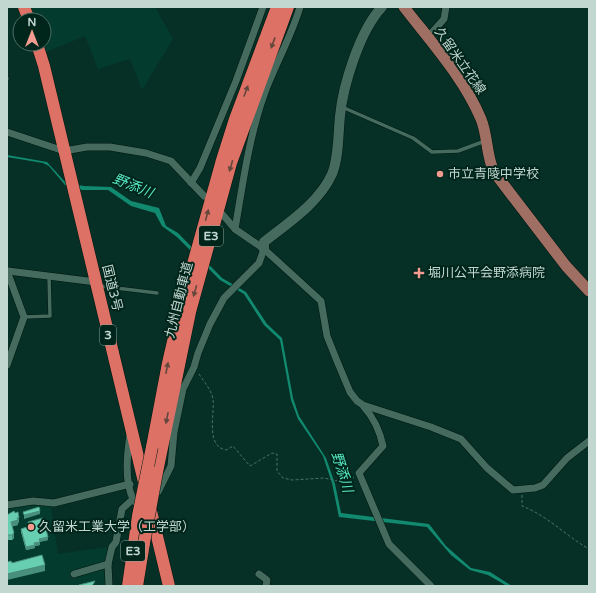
<svg xmlns="http://www.w3.org/2000/svg" width="596" height="593" viewBox="0 0 596 593" font-family="'Varela Round','Noto Sans JP',sans-serif">
<style>
.built{fill:#033b2e}
.water{fill:#118a70}
.lines{fill:none;stroke-linecap:round;stroke-linejoin:round}
.lane-casing{stroke:#00170f;stroke-width:4.5}
.street-casing{stroke:#00170f;stroke-width:8}
.secondary-casing{stroke:#00170f;stroke-width:11}
.primary-casing{stroke:#00170f;stroke-width:12}
.highway-casing{stroke:#00170f;stroke-width:13}
.path{stroke:#4d6f66;stroke-width:1;stroke-dasharray:3 2;stroke-linecap:butt}
.lane{stroke:#446b5e;stroke-width:3.5}
.street{stroke:#446b5e;stroke-width:7}
.secondary{stroke:#446b5e;stroke-width:10}
.primary{stroke:#a06f63;stroke-width:11}
.highway{stroke:#de7166;stroke-width:12}
.highway-bridge-casing{stroke:#00170f;stroke-width:13;stroke-linecap:butt}
.highway-bridge{stroke:#de7166;stroke-width:12}
.wall{fill:#59b198}
.shaded-wall{fill:#49907c}
.building{fill:#68ceb1;stroke:#49907c}
.oneway{fill:#64483d}
.poi-dot{fill:#f59c91;stroke:#00261c;stroke-width:1.5}
.labels{text-anchor:middle;dominant-baseline:central;stroke-width:4;stroke-linejoin:round;paint-order:stroke}
.shield{fill:#00261c;stroke:#88a299;stroke-width:1}
.shield-label{font-size:12px;font-weight:bold;fill:#c2d7cf}
.street-label{font-size:13px;fill:#c2d7cf;stroke:#00261c}
.poi-label{font-size:13px;fill:#c2d7cf;stroke:#00261c;text-anchor:start}
.water-label{font-size:14px;font-style:italic;fill:#55e7c1;stroke:#00261c}
</style>
<rect width="100%" height="100%" fill="#063026"/>
<g class="built">
<polygon points="30,7 155,7 173,39 142,90 130,59 98,69 85,36 46,52 43,44 44,20 35,20"/>
<polygon points="35,504 51,506 58,554 107,547 106,586 7,586 7,506"/>
</g>
<polygon class="water" points="7,155 47,162 66,183 84,186 111,187 131,201 159,208 166,226 178,233 222,278 246,292 267,324 282,338 293,398 299,416 326,458 335,484 341,513 429,524 446,546 471,568 490,572 512,586 507,586 488,575 470,570 451,555 427,527 339,517 332,483 323,456 298,419 291,400 280,340 264,325 244,294 220,280 177,237 162,226 155,213 131,206 108,190 82,190 65,185 49,166 43,163 7,157"/>
<g class="lines">
<defs>
<g id="lane">
<polyline points="7,78 7,79"/>
<polyline points="342,107 413,138 432,152 458,151 485,141"/>
<polyline points="100,286 157,293"/>
<polyline points="24,317 50,316 49,276"/>
</g>
<g id="street">
<polyline points="427,38 444,19 446,7"/>
<polyline points="7,132 64,151 87,147 110,147 146,153 171,161 204,196"/>
<polyline points="191,183 200,168 236,81 263,7"/>
<polyline points="223,215 235,229 264,249 321,301 327,336 337,361 350,392 357,401 363,405 431,427 461,439 487,468 513,490 535,488 543,485 567,458 589,441"/>
<path d="M235,229C243,183 249,136 265,92C276,63 291,37 300,7"/>
<polyline points="7,271 24,317 7,365"/>
<polyline points="8,271 96,282"/>
<path d="M364,407C374,418 380,432 383,446L359,473L389,544L431,586"/>
<path d="M130,435C127,454 124,481 133,499C134,502 139,505 141,508"/>
<polyline points="158,492 171,466 174,432 183,389 194,367 198,353 210,324 224,298 259,263 264,249"/>
<polyline points="7,505 33,501 54,503 130,484"/>
<polyline points="74,574 108,564"/>
<polyline points="259,574 267,580 266,586"/>
<polyline points="109,586 108,564 112,547 116,542 122,509 133,499"/>
</g>
<path id="secondary" d="M264,249V242C288,223 319,203 332,174C339,157 338,134 340,116C343,85 360,30 382,7"/>
<path id="primary" d="M404,7C431,42 464,78 481,119C488,136 486,155 494,172L566,266L589,291"/>
<g id="highway">
<polyline points="24,7 29,20"/>
<polyline points="37,44 44,66 145,486"/>
<polyline points="152,447 168,363 181,307 222,160 235,119 277,7"/>
<polyline points="157,472 190,312 231,163 288,7"/>
<polyline points="150,507 169,586"/>
<polyline points="128,586 138,516"/>
<polyline points="137,586 144,543"/>
</g>
</defs>
<use href="#lane" class="lane-casing"/>
<use href="#street" class="street-casing"/>
<use href="#secondary" class="secondary-casing"/>
<use href="#primary" class="primary-casing"/>
<use href="#highway" class="highway-casing"/>
<g class="path">
<path d="M199,374C204,382 211,389 213,399C215,413 205,446 226,450L233,446L250,466L272,453L277,454V471L283,478L292,480L324,478L347,483L354,477"/>
<path d="M522,495V506C548,516 566,536 589,549"/>
</g>
<use href="#lane" class="lane"/>
<use href="#street" class="street"/>
<use href="#secondary" class="secondary"/>
<use href="#primary" class="primary"/>
<use href="#highway" class="highway"/>
<defs>
<g id="highway-bridge">
<polyline points="138,516 152,447"/>
<polyline points="144,543 157,472"/>
</g>
</defs>
<use href="#highway-bridge" class="highway-bridge-casing"/>
<use href="#highway-bridge" class="highway-bridge"/>
</g>
<g class="wall">
<polygon points="15,513 19,522 18,523 18,525 12,526 14,538 12,540 7,540 7,515"/>
<polygon points="28,522 48,540 39,542 40,545 35,546 35,548 26,550 21,532 21,529 29,527"/>
</g>
<g class="shaded-wall">
<polygon points="40,511 40,514 24,519 24,515"/>
<polygon points="17,518 19,518 19,522 18,523 18,525 11,527 11,522"/>
<polygon points="14,533 14,538 12,540 12,535"/>
<polygon points="48,537 48,540 39,542 39,539"/>
<polygon points="40,542 40,545 35,546 35,548 26,550 26,547 34,543"/>
<polygon points="45,565 45,571 7,580 7,574"/>
</g>
<g class="building">
<polygon points="39,507 40,511 24,515 23,512"/>
<polygon points="14,511 15,513 18,512 19,518 17,518 18,520 11,522 14,533 12,535 7,535 7,515"/>
<polygon points="43,518 48,537 39,539 40,542 34,543 35,545 26,547 21,529 30,526 28,522"/>
<polygon points="42,555 45,565 7,574 7,562 11,561 12,563"/>
<polygon points="95,581 92,586 79,586 79,585"/>
</g>
<defs><path id="oneway-solid" d="M-6-.8H1V-3.2L6.5 0L1 3.2V.8H-6Z"/></defs>
<g class="oneway">
<use href="#oneway-solid" transform="translate(273 43) rotate(110)"/>
<use href="#oneway-solid" transform="translate(246 91) rotate(-70)"/>
<use href="#oneway-solid" transform="translate(231 166) rotate(106)"/>
<use href="#oneway-solid" transform="translate(207 215) rotate(-75)"/>
<use href="#oneway-solid" transform="translate(195 291) rotate(106)"/>
<use href="#oneway-solid" transform="translate(167 368) rotate(-79)"/>
<use href="#oneway-solid" transform="translate(167 418) rotate(101)"/>
</g>
<g class="poi-dot">
<circle cx="440" cy="174" r="4"/>
<path d="M417 267h4v4h4v4h-4v4h-4v-4h-4v-4h4z"/>
<circle cx="31" cy="527" r="4"/>
</g>
<g class="labels">
<g class="shield">
<rect x="199" y="226" width="24" height="20" rx="3"/>
<rect x="100" y="325" width="16" height="20" rx="3"/>
<rect x="121" y="541" width="24" height="20" rx="3"/>
</g>
<g class="shield-label">
<text x="211" y="236">E3</text>
<text x="108" y="335">3</text>
<text x="133" y="551">E3</text>
</g>
<g class="street-label">
<text transform="translate(460 61) rotate(55)">久留米立花線</text>
<text transform="translate(112 288) rotate(76)">国道3号</text>
<text transform="translate(179 300) rotate(-76)">九州自動車道</text>
</g>
<g class="poi-label">
<text x="448" y="174">市立青陵中学校</text>
<text x="428" y="273">堀川公平会野添病院</text>
<text x="39" y="527">久留米工業大学（工学部）</text>
</g>
<g class="water-label">
<text transform="translate(133 186) rotate(22)">野添川</text>
<text transform="translate(342 472) rotate(73)">野添川</text>
</g>
</g>
<rect width="596" height="593" fill="none" stroke="#c2d7cf" stroke-width="16"/>
<g transform="translate(32 32)"><circle r="19" fill="#00261c" stroke="#4e6d64"/>
<path d="M0-3L7 15L0 10L-7 15Z" fill="#f59c91"/>
<text y="-6" font-size="11" font-weight="bold" text-anchor="middle" fill="#c2d7cf">N</text>
</g>
</svg>
